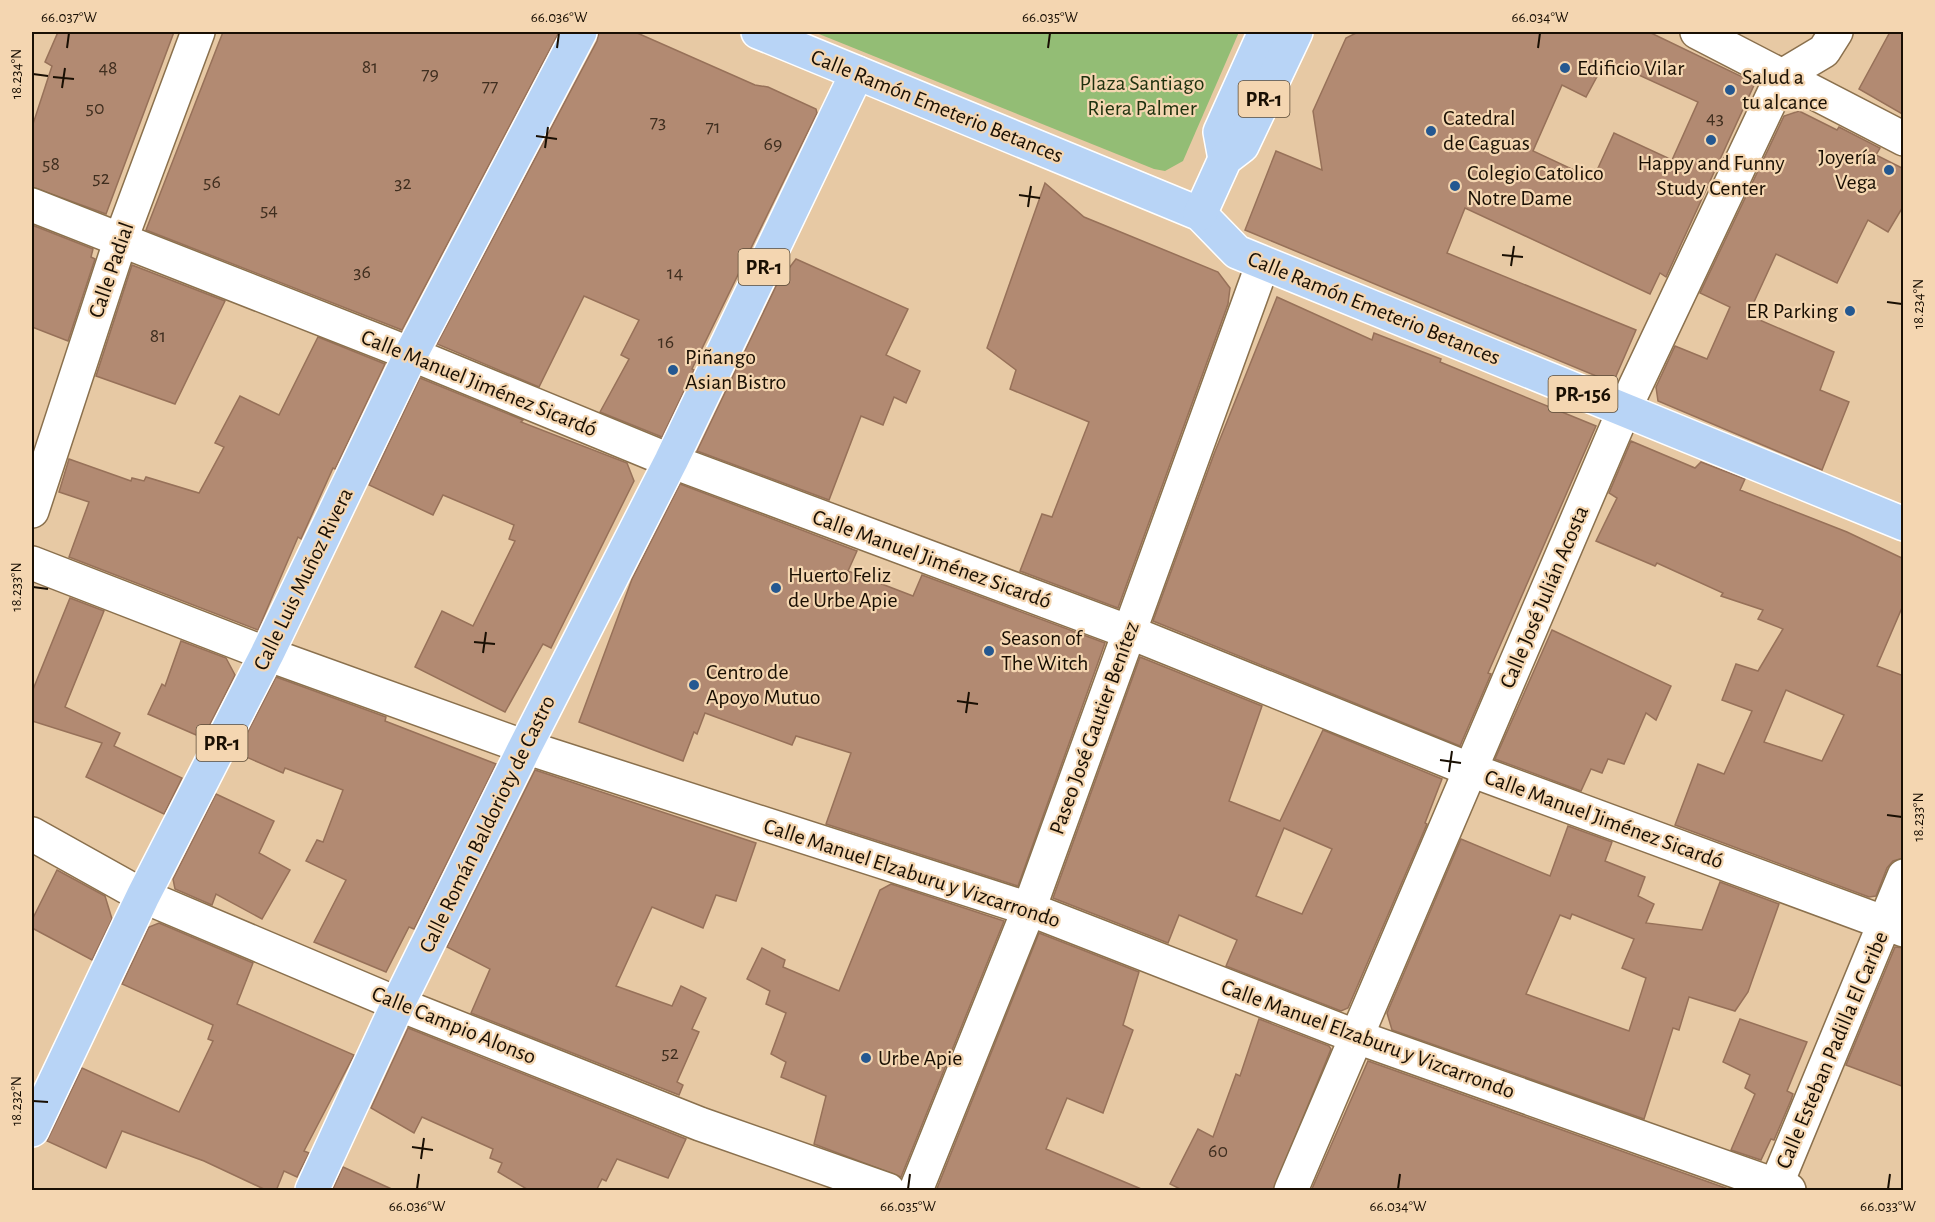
<svg xmlns="http://www.w3.org/2000/svg" width="1935" height="1222" viewBox="0 0 1935 1222" font-family="'Alegreya Sans',sans-serif">
<style>
.green{fill:#93bd75}
.building{fill:#b28a72;stroke:#977159;stroke-width:1.5;fill-rule:evenodd}
.lines{fill:none;stroke-linecap:round;stroke-linejoin:round}
.minor-casing{stroke:#8a704d;stroke-width:36}
.major-casing{stroke:#fff;stroke-width:36}
.minor{stroke:#fff;stroke-width:33}
.major{stroke:#b8d4f6;stroke-width:33}
.ticks{fill:none;stroke:#190f03;stroke-width:2}
.poi-dot{fill:#245891;stroke:#f4d6b1;stroke-width:2}
.labels{text-anchor:middle;dominant-baseline:central;stroke-width:4.5;stroke-linejoin:round;paint-order:stroke}
.number-label{font-size:20px;fill:#3f2e1f}
.shield{fill:#f4d6b1;stroke:#5b4b37;stroke-width:1.5}
.shield-label{font-size:21px;font-weight:bold;fill:#190f03}
.poi-label{font-size:22px;fill:#190f03;stroke:#f4d6b1;text-anchor:start}
.park-label{font-size:22px;fill:#1e310e;stroke:#f4d6b1}
.street-label{font-size:22px;fill:#190f03;stroke:#f4d6b1}
.neatline{fill:none;stroke:#190f03;stroke-width:2}
.ticks-label{font-size:15px;text-anchor:middle;fill:#190f03}
</style>
<rect width="100%" height="100%" fill="#e7c9a4"/>
<polygon class="green" points="814,32 1239,32 1183,161 1165,171 1154,169"/>
<g class="building">
<polygon points="58,32 174,32 106,214 32,187 32,127 52,66 45,62"/>
<polygon points="223,32 559,32 402,330 146,230"/>
<polygon points="599,32 635,32 755,85 768,87 816,109 817,113 692,369 694,370 662,437 600,412 629,359 621,355 639,320 584,296 539,387 437,344 597,41"/>
<path d="M1358,32H1649L1755,83L1666,277L1660,273L1650,294L1465,208L1447,253L1636,330L1613,383L1245,230L1276,151L1322,170L1313,111L1346,38ZM1606,60L1698,102L1672,160L1614,133L1593,179L1533,151L1562,85L1586,97Z"/>
<polygon points="1890,32 1904,32 1904,115 1859,89"/>
<polygon points="1799,111 1837,130 1839,127 1880,148 1876,155 1904,169 1904,205 1888,232 1868,220 1837,283 1776,254 1748,315 1834,352 1820,390 1849,402 1822,470 1658,401 1656,387 1675,346 1707,359 1730,307 1700,293 1784,116"/>
<polygon points="1045,183 1084,217 1218,272 1230,288 1228,304 1118,608 1020,571 1042,514 1052,517 1089,422 1010,389 1016,370 987,348"/>
<polygon points="32,225 93,249 91,257 95,259 68,341 32,327"/>
<polygon points="796,259 908,309 886,355 920,371 906,403 894,397 883,425 861,416 829,500 697,451 777,284"/>
<polygon points="132,265 225,301 175,404 96,376"/>
<polygon points="1277,297 1372,340 1374,333 1441,359 1440,362 1596,426 1488,673 1491,674 1460,746 1153,621 1214,454"/>
<polygon points="318,337 385,364 335,469 333,468 301,539 298,537 258,630 69,557 89,502 59,492 69,459 131,481 132,478 144,481 146,477 199,493 224,447 215,443 240,396 279,415"/>
<polygon points="420,378 523,420 521,422 627,463 634,481 551,648 543,644 505,712 415,667 442,611 473,626 515,541 509,539 514,525 443,495 433,515 369,485"/>
<path d="M1631,441L1695,468L1701,462L1745,479L1740,490L1847,532L1904,559V603L1877,666L1904,676V858L1893,861L1887,868L1876,896L1869,897L1675,825L1698,764L1724,774L1752,711L1722,700L1736,664L1758,671L1783,629L1758,619L1763,610L1721,596L1723,593L1657,563L1655,566L1596,541L1617,498L1609,493ZM1786,690L1844,715L1822,761L1764,742Z"/>
<polygon points="680,484 857,551 848,571 913,596 922,575 1105,643 1018,886 826,824 851,753 796,736 792,745 705,713 697,734 694,732 683,761 579,722 632,579"/>
<polygon points="70,598 104,611 65,707 120,733 114,746 182,778 164,814 86,777 102,743 32,721 32,692"/>
<polygon points="1552,630 1671,686 1656,720 1646,713 1624,764 1608,759 1602,773 1591,769 1581,791 1495,759"/>
<polygon points="181,641 226,658 235,675 203,738 148,714 162,684 165,686"/>
<path d="M1140,657L1262,706L1229,801L1280,821L1323,730L1442,779L1425,823L1427,824L1348,1008L1341,1011L1226,966L1237,940L1179,915L1168,943L1053,898ZM1284,828L1332,849L1302,914L1256,896Z"/>
<polygon points="276,677 386,717 385,721 496,764 414,929 409,927 386,972 314,942 346,880 306,861 317,840 323,842 343,790 285,768 283,773 237,753"/>
<polygon points="535,770 756,843 736,901 716,895 703,928 652,907 616,986 672,1006 681,986 706,998 692,1029 699,1032 677,1082 683,1085 679,1095 471,1013 490,969 447,947"/>
<polygon points="216,794 274,821 259,853 290,870 262,919 216,894 212,905 175,889 173,879"/>
<path d="M1568,826L1612,842L1605,861L1645,877L1638,896L1654,904L1646,923L1702,930L1720,882L1779,904L1748,992L1735,1011L1689,997L1679,1030L1673,1028L1644,1119L1392,1030L1387,1013L1461,839L1550,876ZM1572,914L1634,939L1622,968L1646,978L1629,1031L1526,994L1560,915L1570,919Z"/>
<polygon points="57,870 105,896 112,919 92,960 32,928 32,920"/>
<polygon points="891,884 1004,921 901,1177 814,1144 826,1096 781,1077 786,1062 771,1054 786,1013 766,1004 770,991 747,979 762,948 785,960 783,967 839,991 880,890"/>
<polygon points="159,923 253,963 237,1004 354,1055 304,1151 309,1153 297,1177 284,1171 276,1191 268,1191 204,1161 122,1131 106,1168 47,1141 82,1068 179,1112 213,1041 208,1039 213,1025 122,984 149,927"/>
<polygon points="1039,933 1139,972 1123,1025 1133,1030 1103,1113 1067,1098 1046,1149 1146,1191 936,1191"/>
<polygon points="1895,947 1904,948 1904,1087 1846,1065"/>
<polygon points="1259,1019 1329,1046 1331,1049 1273,1191 1184,1191 1170,1184 1198,1129 1213,1137 1236,1074 1240,1076"/>
<polygon points="1740,1019 1807,1042 1787,1091 1793,1094 1791,1100 1774,1140 1771,1139 1761,1160 1731,1150 1755,1094 1745,1088 1750,1075 1723,1062"/>
<polygon points="408,1028 686,1139 668,1178 617,1159 606,1181 602,1179 596,1191 530,1191 498,1172 502,1163 490,1158 493,1149 422,1117 414,1133 371,1108"/>
<polygon points="1368,1061 1734,1191 1311,1191"/>
<polygon points="343,1167 396,1191 332,1191"/>
</g>
<g class="lines">
<defs>
<g id="minor">
<polyline points="1697,32 1904,139"/>
<polyline points="32,205 411,354 671,461 1129,632 1471,770 1904,930"/>
<polyline points="32,511 121,239 198,32"/>
<polyline points="32,563 267,654 525,747 1029,909 1357,1037 1789,1190"/>
<polyline points="32,834 143,896 398,1004 700,1124 888,1190"/>
<polyline points="916,1190 1029,909 1263,263"/>
<polyline points="1291,1190 1624,410 1782,76 1824,51 1836,32"/>
<polyline points="1774,1190 1904,876"/>
</g>
<g id="major">
<polyline points="758,32 1200,214 1237,252 1904,524"/>
<polyline points="1225,159 1220,132 1265,32"/>
<polyline points="1200,214 1225,159 1242,146 1296,32"/>
<polyline points="32,1130 143,896 267,654 411,354 580,32"/>
<polyline points="312,1190 398,1004 525,747 671,461 857,73"/>
</g>
</defs>
<use href="#minor" class="minor-casing"/>
<use href="#major" class="major-casing"/>
<use href="#minor" class="minor"/>
<use href="#major" class="major"/>
</g>
<path class="ticks" d="M67,48L69,33M557,48L559,33M1048,48L1050,33M1538,48L1540,33M33,74L48,76M53,77L74,79M62,88L65,68M536,136L557,139M545,148L548,127M1019,195L1040,198M1028,207L1031,186M1502,255L1523,257M1511,266L1514,246M1887,302L1902,304M33,587L48,589M474,642L495,644M483,653L486,632M957,701L978,704M966,713L969,692M1440,760L1461,763M1449,772L1452,751M1887,815L1902,817M33,1101L48,1102M412,1147L433,1150M421,1159L424,1138M417,1189L419,1174M908,1189L910,1174M1398,1189L1400,1174M1888,1189L1890,1174"/>
<g class="poi-dot">
<circle cx="1565" cy="68" r="6"/>
<circle cx="1730" cy="90" r="6"/>
<circle cx="1431" cy="131" r="6"/>
<circle cx="1711" cy="140" r="6"/>
<circle cx="1889" cy="170" r="6"/>
<circle cx="1455" cy="186" r="6"/>
<circle cx="1850" cy="311" r="6"/>
<circle cx="673" cy="370" r="6"/>
<circle cx="776" cy="588" r="6"/>
<circle cx="989" cy="651" r="6"/>
<circle cx="694" cy="685" r="6"/>
<circle cx="866" cy="1058" r="6"/>
</g>
<g class="labels">
<g class="number-label">
<text x="370" y="67">81</text>
<text x="108" y="68">48</text>
<text x="430" y="74">79</text>
<text x="490" y="86">77</text>
<text x="95" y="108">50</text>
<text x="1715" y="118">43</text>
<text x="658" y="122">73</text>
<text x="713" y="127">71</text>
<text x="773" y="144">69</text>
<text x="51" y="164">58</text>
<text x="101" y="178">52</text>
<text x="212" y="182">56</text>
<text x="403" y="183">32</text>
<text x="269" y="210">54</text>
<text x="362" y="272">36</text>
<text x="675" y="273">14</text>
<text x="158" y="336">81</text>
<text x="666" y="342">16</text>
<text x="670" y="1053">52</text>
<text x="1218" y="1151">60</text>
</g>
<g class="shield">
<rect x="1238.5" y="81" width="51" height="36" rx="4.5"/>
<rect x="738.5" y="249" width="51" height="36" rx="4.5"/>
<rect x="1548.5" y="376" width="69" height="36" rx="4.5"/>
<rect x="196.5" y="725" width="51" height="36" rx="4.5"/>
</g>
<g class="shield-label">
<text x="1264" y="99">PR-1</text>
<text x="764" y="267">PR-1</text>
<text x="1583" y="394">PR-156</text>
<text x="222" y="743">PR-1</text>
</g>
<g class="poi-label">
<text x="1577" y="68">Edificio Vilar</text>
<text x="1742" y="77">Salud a<tspan x="1742" dy="25">tu alcance</tspan></text>
<text x="1443" y="118">Catedral<tspan x="1443" dy="25">de Caguas</tspan></text>
<text x="1877" y="157" text-anchor="end">Joyería<tspan x="1877" dy="25">Vega</tspan></text>
<text x="1711" y="163" text-anchor="middle">Happy and Funny<tspan x="1711" dy="25">Study Center</tspan></text>
<text x="1467" y="173">Colegio Catolico<tspan x="1467" dy="25">Notre Dame</tspan></text>
<text x="1838" y="311" text-anchor="end">ER Parking</text>
<text x="685" y="357">Piñango<tspan x="685" dy="25">Asian Bistro</tspan></text>
<text x="788" y="575">Huerto Feliz<tspan x="788" dy="25">de Urbe Apie</tspan></text>
<text x="1001" y="638">Season of<tspan x="1001" dy="25">The Witch</tspan></text>
<text x="706" y="672">Centro de<tspan x="706" dy="25">Apoyo Mutuo</tspan></text>
<text x="878" y="1058">Urbe Apie</text>
</g>
<g class="park-label">
<text x="1142" y="83">Plaza Santiago<tspan x="1142" dy="25">Riera Palmer</tspan></text>
</g>
<g class="street-label">
<text transform="translate(937 106) rotate(22)">Calle Ramón Emeterio Betances</text>
<text transform="translate(111 270) rotate(-71)">Calle Padial</text>
<text transform="translate(1374 308) rotate(22)">Calle Ramón Emeterio Betances</text>
<text transform="translate(479 383) rotate(22)">Calle Manuel Jiménez Sicardó</text>
<text transform="translate(932 559) rotate(20)">Calle Manuel Jiménez Sicardó</text>
<text transform="translate(303 579) rotate(-64)">Calle Luis Muñoz Rivera</text>
<text transform="translate(1544 597) rotate(-67)">Calle José Julián Acosta</text>
<text transform="translate(1094 728) rotate(-70)">Paseo José Gautier Benítez</text>
<text transform="translate(1604 819) rotate(20)">Calle Manuel Jiménez Sicardó</text>
<text transform="translate(487 824) rotate(-64)">Calle Román Baldorioty de Castro</text>
<text transform="translate(912 873) rotate(18)">Calle Manuel Elzaburu y Vizcarrondo</text>
<text transform="translate(454 1025) rotate(22)">Calle Campio Alonso</text>
<text transform="translate(1368 1039) rotate(20)">Calle Manuel Elzaburu y Vizcarrondo</text>
<text transform="translate(1832 1050) rotate(-67)">Calle Esteban Padilla El Caribe</text>
</g>
</g>
<rect width="1935" height="1222" fill="none" stroke="#f4d6b1" stroke-width="66"/>
<rect x="33" y="33" width="1869" height="1156" class="neatline"/>
<g class="ticks-label">
<text x="69" y="22">66.037°W</text>
<text x="559" y="22">66.036°W</text>
<text x="1050" y="22">66.035°W</text>
<text x="1540" y="22">66.034°W</text>
<text transform="translate(16 74) rotate(-90)" y="5">18.234°N</text>
<text transform="translate(1918 304) rotate(-90)" y="5">18.234°N</text>
<text transform="translate(16 587) rotate(-90)" y="5">18.233°N</text>
<text transform="translate(1918 817) rotate(-90)" y="5">18.233°N</text>
<text transform="translate(16 1101) rotate(-90)" y="5">18.232°N</text>
<text x="417" y="1211">66.036°W</text>
<text x="908" y="1211">66.035°W</text>
<text x="1398" y="1211">66.034°W</text>
<text x="1888" y="1211">66.033°W</text>
</g>
</svg>
